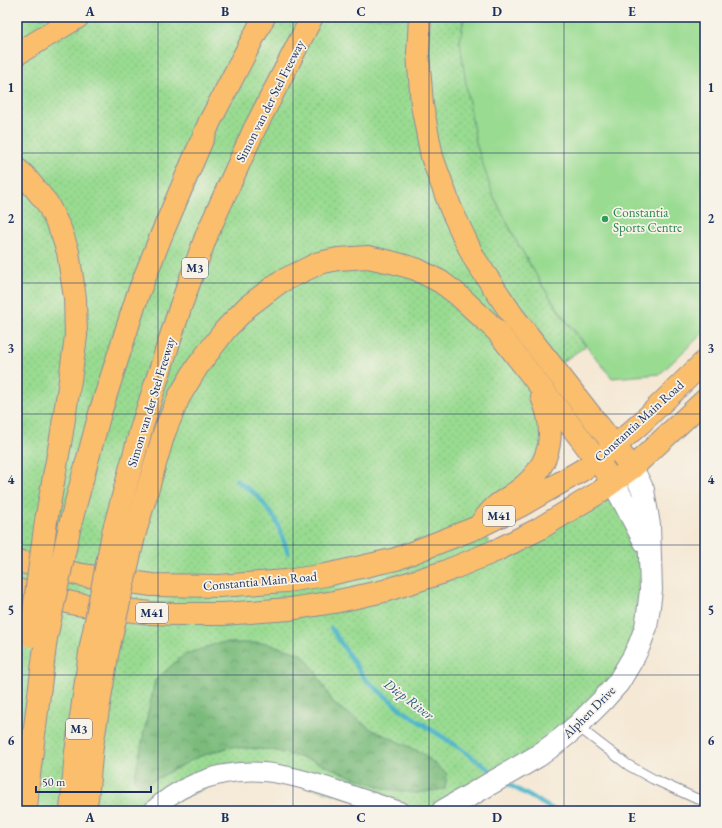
<svg xmlns="http://www.w3.org/2000/svg" width="722" height="828" viewBox="0 0 722 828" font-family="'EB Garamond',serif">
<style>
.grass{fill:url(#grass-dots);stroke:#5a8578}
.forest{fill:url(#forest-crowns);stroke:#4a756c}
.pitch{fill:#99db91;stroke:#5a8578}
.lines{fill:none;stroke-linecap:round;stroke-linejoin:round}
.stream{stroke:#4db6cb;stroke-width:4.5}
.service-casing{stroke:#888c99;stroke-width:11}
.minor-casing{stroke:#888c99;stroke-width:20}
.tertiary-casing{stroke:#888c99;stroke-width:24}
.primary-casing{stroke:#888c99;stroke-width:24}
.motorway-casing{stroke:#888c99;stroke-width:24}
.service{stroke:#fff;stroke-width:9}
.minor{stroke:#fff;stroke-width:18}
.tertiary{stroke:#fff;stroke-width:22}
.primary{stroke:#fabe6d;stroke-width:22}
.motorway{stroke:#fabe6d;stroke-width:22}
.motorway-bridge-casing{stroke:#888c99;stroke-width:24;stroke-linecap:butt}
.motorway-bridge{stroke:#fabe6d;stroke-width:22}
.grid{fill:none;stroke:#1b2f5e;stroke-width:1;stroke-opacity:0.55}
.leisure-dot{fill:#2e9e5b;stroke:#f7f3e8;stroke-width:1.5}
.labels{text-anchor:middle;dominant-baseline:central;stroke-width:3.5;stroke-linejoin:round;paint-order:stroke}
.shield{fill:#f7f3e8;stroke:#5d6a87;stroke-width:1}
.shield-label{font-size:12px;font-weight:bold;fill:#1b2f5e}
.street-label{font-size:13px;fill:#1b2f5e;stroke:#f7f3e8}
.leisure-label{font-size:13px;fill:#27864d;stroke:#f7f3e8;text-anchor:start}
.water-label{font-size:14px;font-style:italic;fill:#2a587f;stroke:#f7f3e8}
.neatline{fill:none;stroke:#1b2f5e;stroke-width:1.5}
.grid-label{font-size:13px;text-anchor:middle;font-weight:bold;fill:#1b2f5e}
</style>
<defs>
<pattern id="grass-dots" width="8" height="8" patternUnits="userSpaceOnUse"><rect width="8" height="8" fill="#99db91"/><path d="M2 2h.1M6 6h.1" fill="none" stroke="#83bc7f" stroke-width="1.8" stroke-linecap="round"/></pattern>
<pattern id="forest-crowns" width="20" height="18" patternUnits="userSpaceOnUse"><rect width="20" height="18" fill="#7abb7b"/><path d="M2 6a3 3 0 1 1 6 0M12 15a3 3 0 1 1 6 0" fill="none" stroke="#639868"/></pattern>
</defs>
<rect width="100%" height="100%" fill="#f7f3e8"/>
<filter id="ink" filterUnits="userSpaceOnUse"><feTurbulence type="fractalNoise" baseFrequency=".025" numOctaves="2"/><feDisplacementMap in="SourceGraphic" scale="8" xChannelSelector="R" yChannelSelector="G"/><feConvolveMatrix kernelMatrix="1 2 1 2 8 2 1 2 1" color-interpolation-filters="sRGB"/></filter>
<filter id="wash" filterUnits="userSpaceOnUse"><feTurbulence type="fractalNoise" baseFrequency=".012" numOctaves="4" result="noise"/><feDisplacementMap in="SourceGraphic" scale="16" xChannelSelector="R" yChannelSelector="G"/><feGaussianBlur stdDeviation="0.9" result="paint"/><feColorMatrix in="noise" values="0 0 0 0 0 0 0 0 0 0 0 0 0 0 0 0 0 1.4 0 .05"/><feComposite in="paint" operator="in"/></filter>
<g filter="url(#wash)">
<rect width="100%" height="100%" fill="#f5e8d4"/>
<polygon class="grass" points="17,17 464,17 460,42 493,195 517,242 544,288 564,319 586,346 535,380 550,439 478,527 495,550 613,482 649,551 650,604 603,700 443,811 400,811 246,771 152,811 17,811"/>
<polygon class="forest" points="218,643 265,643 302,654 315,671 334,704 371,729 422,753 447,774 445,789 416,793 387,789 350,776 314,761 272,750 230,747 198,757 141,787 134,780 155,680 184,655"/>
<polygon class="pitch" points="464,17 705,17 705,331 660,374 612,378 565,319 544,288 517,242 493,195 476,143 467,91 460,42"/>
<g class="lines">
<g class="stream">
<polyline points="236,480 258,496 276,520 288,553"/>
<polyline points="331,628 365,679 403,711 458,747 490,770"/>
<polyline points="508,784 556,811"/>
</g>
</g>
</g>
<g filter="url(#ink)">
<g class="lines">
<defs>
<polyline id="service" points="577,726 628,765 653,779 695,798 705,801"/>
<path id="minor" d="M152,811C165,798 178,790 195,783C245,762 287,773 337,790C358,797 379,804 400,811"/>
<g id="tertiary">
<polyline points="613,482 625,504 645,542"/>
<polyline points="443,811 538,756 560,740 577,726 603,700 618,683 633,658 639,646 646,627 648,614 651,590 649,525 643,490 632,468"/>
</g>
<g id="primary">
<polyline points="17,561 82,575 152,585 219,586 286,581 326,575 396,559 478,527 520,506 584,469 615,446 641,423 705,361"/>
<polyline points="17,590 76,604 151,613 174,614 223,614 290,609 334,602 384,591 444,572 495,551 537,530 598,493 632,468 705,400"/>
</g>
<g id="motorway">
<polyline points="420,17 418,53 422,105 432,157 451,209 474,258 513,316 632,468"/>
<polyline points="17,54 78,17"/>
<polyline points="17,169 24,175 47,203 61,231 68,252 75,298 76,336 70,380 61,438 46,521"/>
<polyline points="70,525 100,413 138,294 161,236 210,121 264,17"/>
<path d="M478,527C484,520 489,512 496,506C505,499 515,494 524,486C552,462 556,430 542,397"/>
<polyline points="113,533 142,426 181,305 207,234 254,130 312,17"/>
<polyline points="134,536 164,433 179,397 197,367 225,330 247,307 280,282 319,263 338,259 368,257 391,262 416,269 441,282 457,294 497,331 581,439 613,482"/>
<polyline points="87,799 92,746 108,650"/>
<polyline points="26,811 28,783 46,638"/>
<polyline points="71,811 76,752 91,646"/>
</g>
</defs>
<use href="#service" class="service-casing"/>
<use href="#minor" class="minor-casing"/>
<use href="#tertiary" class="tertiary-casing"/>
<use href="#primary" class="primary-casing"/>
<use href="#motorway" class="motorway-casing"/>
<use href="#service" class="service"/>
<use href="#minor" class="minor"/>
<use href="#tertiary" class="tertiary"/>
<use href="#primary" class="primary"/>
<use href="#motorway" class="motorway"/>
<defs>
<g id="motorway-bridge">
<polyline points="31,636 37,587 46,521"/>
<polyline points="46,638 70,525"/>
<polyline points="91,646 113,533"/>
<polyline points="108,650 134,536"/>
</g>
</defs>
<use href="#motorway-bridge" class="motorway-bridge-casing"/>
<use href="#motorway-bridge" class="motorway-bridge"/>
</g>
</g>
<path class="grid" d="M158,17V811M293,17V811M429,17V811M564,17V811M17,153H705M17,283H705M17,414H705M17,545H705M17,675H705"/>
<circle class="leisure-dot" cx="605" cy="219" r="4"/>
<g class="labels">
<g class="shield">
<rect x="182" y="258" width="26" height="20" rx="3"/>
<rect x="483" y="506" width="32" height="20" rx="3"/>
<rect x="136" y="603" width="32" height="20" rx="3"/>
<rect x="66" y="719" width="26" height="20" rx="3"/>
</g>
<g class="shield-label">
<text x="195" y="268">M3</text>
<text x="499" y="516">M41</text>
<text x="152" y="613">M41</text>
<text x="79" y="729">M3</text>
</g>
<g class="street-label">
<text transform="translate(270 101) rotate(-63)">Simon van der Stel Freeway</text>
<text transform="translate(151 402) rotate(-73)">Simon van der Stel Freeway</text>
<text transform="translate(639 421) rotate(-42)">Constantia Main Road</text>
<text transform="translate(260 581) rotate(-5)">Constantia Main Road</text>
<text transform="translate(589 712) rotate(-45)">Alphen Drive</text>
</g>
<g class="leisure-label">
<text x="613" y="212">Constantia<tspan x="613" dy="15">Sports Centre</tspan></text>
</g>
<g class="water-label">
<text transform="translate(409 699) rotate(37)">Diep River</text>
</g>
</g>
<rect width="722" height="828" fill="none" stroke="#f7f3e8" stroke-width="44"/>
<path d="M36 786v6h115v-6" fill="none" stroke="#1b2f5e" stroke-width="2"/>
<text x="42" y="786" font-size="12" fill="#1b2f5e" stroke="#f7f3e8" stroke-width="3" paint-order="stroke">50 m</text>
<rect x="22" y="22" width="678" height="784" class="neatline"/>
<g class="grid-label">
<text x="90" y="16">A</text>
<text x="225" y="16">B</text>
<text x="361" y="16">C</text>
<text x="497" y="16">D</text>
<text x="632" y="16">E</text>
<text x="11" y="92">1</text>
<text x="711" y="92">1</text>
<text x="11" y="223">2</text>
<text x="711" y="223">2</text>
<text x="11" y="353">3</text>
<text x="711" y="353">3</text>
<text x="11" y="484">4</text>
<text x="711" y="484">4</text>
<text x="11" y="615">5</text>
<text x="711" y="615">5</text>
<text x="11" y="745">6</text>
<text x="711" y="745">6</text>
<text x="90" y="822">A</text>
<text x="225" y="822">B</text>
<text x="361" y="822">C</text>
<text x="497" y="822">D</text>
<text x="632" y="822">E</text>
</g>
</svg>
